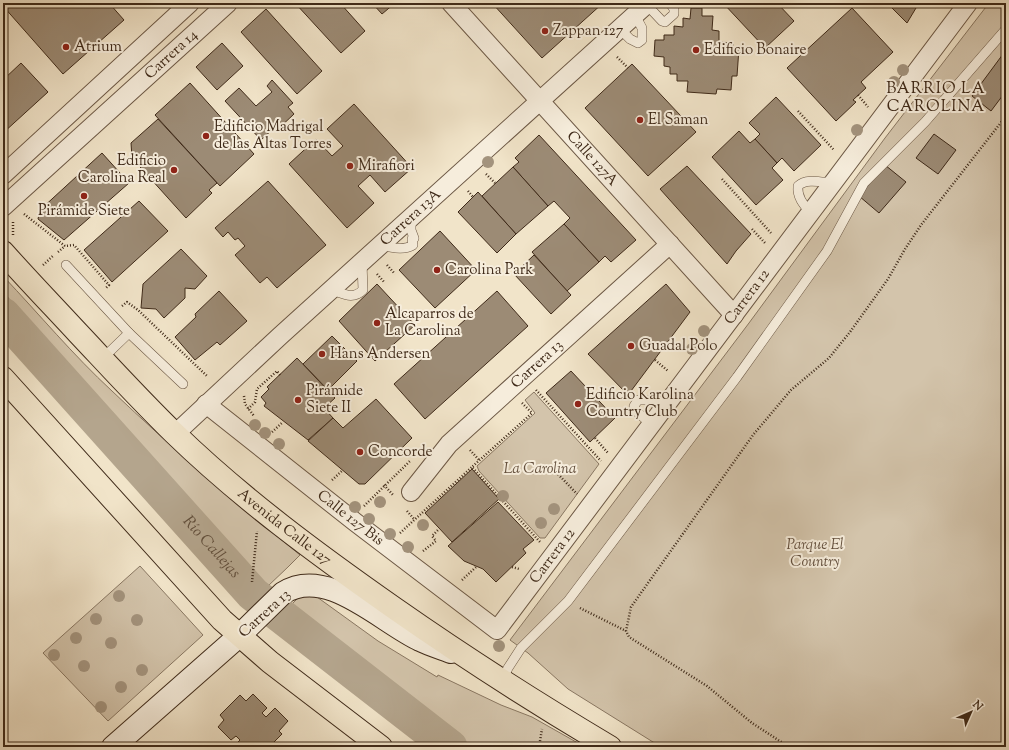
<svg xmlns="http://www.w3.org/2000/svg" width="1009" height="750" viewBox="0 0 1009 750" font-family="'Sorts Mill Goudy',serif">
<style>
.green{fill:#d3c4ab;stroke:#897762}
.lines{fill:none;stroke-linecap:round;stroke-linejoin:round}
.river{stroke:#b4a58d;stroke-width:35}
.building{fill:#9c8b75;stroke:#3f2a19}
.lane-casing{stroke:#6c5845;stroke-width:10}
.street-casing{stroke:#6c5845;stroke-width:20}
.secondary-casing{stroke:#3f2a19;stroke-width:24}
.primary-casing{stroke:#3f2a19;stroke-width:24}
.path{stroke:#3f2a19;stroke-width:2.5;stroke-dasharray:1 2;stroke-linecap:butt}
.lane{stroke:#f6eddc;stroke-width:9}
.street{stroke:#f6eddc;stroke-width:18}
.secondary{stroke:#f6eddc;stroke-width:22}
.primary{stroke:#f1e4c9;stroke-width:22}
.tree{fill:#a3937d}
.poi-dot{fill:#8f2418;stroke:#f6eddc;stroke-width:1.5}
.labels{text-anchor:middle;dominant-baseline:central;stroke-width:4;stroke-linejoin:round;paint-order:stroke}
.poi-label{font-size:15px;fill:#3f2a19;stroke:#f6eddc;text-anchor:start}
.street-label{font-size:15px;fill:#3f2a19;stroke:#f6eddc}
.park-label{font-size:15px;font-style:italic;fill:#64503e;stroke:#f6eddc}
.neighbourhood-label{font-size:16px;letter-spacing:1px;fill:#3f2a19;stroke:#f6eddc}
.water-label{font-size:16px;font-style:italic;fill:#624f3c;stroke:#f6eddc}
</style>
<rect width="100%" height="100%" fill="#f1e4c9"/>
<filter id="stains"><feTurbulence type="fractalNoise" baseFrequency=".005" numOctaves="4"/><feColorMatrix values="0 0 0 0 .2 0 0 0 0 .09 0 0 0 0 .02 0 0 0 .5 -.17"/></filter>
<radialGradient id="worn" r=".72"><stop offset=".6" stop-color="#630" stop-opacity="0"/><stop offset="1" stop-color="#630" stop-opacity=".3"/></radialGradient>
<g class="green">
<polygon points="989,3 1006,3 1006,747 661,747 568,689 528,653 510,640 749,323 885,138"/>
<path d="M3,276C39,314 73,355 112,391C172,448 235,502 300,555L288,567L268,586L177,487L3,292Z"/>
<polygon points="534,392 599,464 545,538 540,538 479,471 477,466 535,413 525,400"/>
<polygon points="140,566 203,635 108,721 43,653"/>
<polygon points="307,596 317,597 378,641 437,677 438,675 501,705 532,717 585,747 470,747 337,649 288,608 298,598"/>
</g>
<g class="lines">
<path class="river" id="s1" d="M3,315L253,594L450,747"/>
</g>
<g class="building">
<polygon points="3,3 109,3 124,20 63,74 3,6"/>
<polygon points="295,3 340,3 365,31 341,53"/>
<polygon points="372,3 395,3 382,14"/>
<polygon points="492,3 603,3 542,58"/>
<polygon points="723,3 777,3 794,21 765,48"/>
<polygon points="887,3 919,3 907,23"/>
<polygon points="691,8 702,8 702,16 713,16 712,30 719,31 719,42 733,43 733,48 739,48 737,76 732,76 731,90 717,89 716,94 687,92 688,81 677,81 677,74 670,74 670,67 664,66 664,57 654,56 655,40 664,40 664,35 674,35 674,26 683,27 683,18 690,19"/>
<polygon points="852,8 893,52 861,82 866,88 853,100 856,102 836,121 787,68"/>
<polygon points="266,9 322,71 297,94 241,32"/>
<polygon points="222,43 243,66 217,90 196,67"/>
<polygon points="1006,50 1006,91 991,111 972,96"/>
<polygon points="21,63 48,92 3,133 3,80"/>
<polygon points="632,64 696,132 648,176 585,108"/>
<polygon points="272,80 293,103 288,107 294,114 277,130 275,127 261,140 225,101 239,88 256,106 272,92 267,86"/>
<polygon points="190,83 254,154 220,186 155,115"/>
<polygon points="776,97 821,145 794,171 782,158 777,163 755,139 760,134 749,123"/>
<polygon points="354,104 412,168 385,192 370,175 358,186 374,203 347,228 289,164 316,139 332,156 343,146 327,129"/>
<polygon points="158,119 217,183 209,190 212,193 186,218 132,158 131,143"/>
<polygon points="739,131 750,143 755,139 777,163 772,168 783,180 756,205 712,157"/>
<polygon points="934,134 956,150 938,174 916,158"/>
<polygon points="539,135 636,240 611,262 605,256 599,262 564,224 570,218 554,201 548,206 513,167 519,162 515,158"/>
<polygon points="102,153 129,183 64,240 38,219 40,210"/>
<polygon points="885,165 906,182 879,213 859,196"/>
<polygon points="687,166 751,234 736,251 727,264 660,189"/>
<polygon points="513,167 548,206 516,234 482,196"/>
<polygon points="268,181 326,245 277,288 267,277 260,283 235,255 245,246 238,238 235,240 228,232 223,237 215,228"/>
<polygon points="478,192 516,234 497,253 458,212"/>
<polygon points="139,201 168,231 112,282 84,250"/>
<polygon points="564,224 599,262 567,291 532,252"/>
<polygon points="440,231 476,270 435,308 399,270"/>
<polygon points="181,249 207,276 195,289 185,288 185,298 164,318 156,309 141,308 143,284"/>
<polygon points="534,255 571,295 551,314 514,274"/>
<polygon points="377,284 415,325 375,361 339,321"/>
<polygon points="666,284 690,312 628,395 588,354"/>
<polygon points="219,291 247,321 220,345 217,342 195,360 175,337 196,317 195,314"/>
<polygon points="497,291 528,326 425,419 394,384"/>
<polygon points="332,336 357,361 328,390 303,364"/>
<polygon points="297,358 335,398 324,408 333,418 308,440 264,406 266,403 261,397 269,389 267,387"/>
<polygon points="571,371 615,418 590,442 546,393"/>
<polygon points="376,399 412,438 365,484 359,484 308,441 333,418 343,428"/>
<polygon points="472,469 499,499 452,542 425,513"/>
<polygon points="498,502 534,540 523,549 526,553 496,582 483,569 464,561 448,546"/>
<polygon points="253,694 267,708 262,713 266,717 275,708 288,721 279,731 282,734 269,747 233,747 240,740 236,736 231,740 218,727 224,720 220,715 240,695 246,701"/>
</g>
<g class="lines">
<defs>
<g id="lane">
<polyline points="646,4 662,21 665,22 674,14 674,9 670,3"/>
<polyline points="620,29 630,39 638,43 642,40 642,28 635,15"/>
<path d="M810,212C803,204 797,197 798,186C806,178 821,182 832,183"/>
<path d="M381,245C391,248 404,251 413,245L412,239L414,238L411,230V218"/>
<polyline points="66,265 129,333 183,384"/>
<path d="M332,290C344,294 353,300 363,290L362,263"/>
<polyline points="102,359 129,333"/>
<polyline points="651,424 636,411 634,406 638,400 645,400 665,406"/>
<polyline points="502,681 508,668 521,648 568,601 737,377 827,251 864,183 925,122 1006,29"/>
</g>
<g id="street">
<path id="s2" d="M451,3L734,315"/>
<polyline points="3,175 190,3"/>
<path id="s3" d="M3,207L228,3"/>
<path id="s4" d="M206,404L355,522L497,630L968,3"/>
<path id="s5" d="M175,434L280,336L648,3"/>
<path id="s6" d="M411,492L449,444L670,244"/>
</g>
<path id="secondary" d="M113,747L239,636L283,593C327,565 381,622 420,640C430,645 441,648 451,652"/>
<g id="primary">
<path id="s7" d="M3,252C27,279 53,306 78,333C110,367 141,401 174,433C241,498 317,554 394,608C464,657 536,703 610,747"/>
<polyline points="3,378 222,620 270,662 381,747"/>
</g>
</defs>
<use href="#lane" class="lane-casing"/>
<use href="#street" class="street-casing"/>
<use href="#secondary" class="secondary-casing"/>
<use href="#primary" class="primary-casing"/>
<g class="path">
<polyline points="617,57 628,68"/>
<polyline points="858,95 868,107"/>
<polyline points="798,111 834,150"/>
<polyline points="486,174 495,183"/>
<polyline points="722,179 771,233"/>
<polyline points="468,191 473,197"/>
<polyline points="24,214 65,246 74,245 109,285 106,288"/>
<polyline points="752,229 765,243"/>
<polyline points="13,235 13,222"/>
<polyline points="58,252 65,246"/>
<polyline points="43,265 54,255"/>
<polyline points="387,265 395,274"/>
<polyline points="377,274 385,283"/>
<polyline points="122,306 127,302 138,310 208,377"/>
<polyline points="655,360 668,371"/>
<polyline points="536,390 601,461"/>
<polyline points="244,396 245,404 254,416"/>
<polyline points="522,403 532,413 472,467 540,542"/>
<polyline points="248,409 255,402 257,389 277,371 280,375"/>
<polyline points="272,432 283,422"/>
<polyline points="595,438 608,453"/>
<polyline points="470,450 479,460"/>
<polyline points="556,472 577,494"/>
<polyline points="332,480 343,470"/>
<polyline points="384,485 393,495"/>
<polyline points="364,506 410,461"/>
<polyline points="407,511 414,519"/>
<polyline points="400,533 472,467"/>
<polyline points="423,551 436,541 432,536 439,529"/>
<polyline points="512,567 519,569"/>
<polyline points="462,580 476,567"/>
<polyline points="252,582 257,531"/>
<polyline points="580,608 626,631"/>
<polyline points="539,747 542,729"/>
<polyline points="789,747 752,723 707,686 629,637 626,631 631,607 753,435 791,390 829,358 850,332 888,279 905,249 921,225 1006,116"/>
</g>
<use href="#lane" class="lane"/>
<use href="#street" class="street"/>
<use href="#secondary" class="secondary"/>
<use href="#primary" class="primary"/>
</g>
<g class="tree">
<circle cx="903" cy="70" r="6"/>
<circle cx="894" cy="82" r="6"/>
<circle cx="857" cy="130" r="6"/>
<circle cx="488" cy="162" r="6"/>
<circle cx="704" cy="331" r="6"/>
<circle cx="692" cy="349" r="6"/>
<circle cx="255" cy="425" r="6"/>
<circle cx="265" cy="433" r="6"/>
<circle cx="279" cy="444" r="6"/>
<circle cx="503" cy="496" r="6"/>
<circle cx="380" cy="502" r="6"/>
<circle cx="355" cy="507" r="6"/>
<circle cx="554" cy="509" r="6"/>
<circle cx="369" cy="519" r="6"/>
<circle cx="541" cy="523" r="6"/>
<circle cx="423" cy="525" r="6"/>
<circle cx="390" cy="534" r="6"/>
<circle cx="408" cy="547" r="6"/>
<circle cx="119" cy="596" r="6"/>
<circle cx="96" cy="619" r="6"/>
<circle cx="137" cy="620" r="6"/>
<circle cx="76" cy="638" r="6"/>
<circle cx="111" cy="643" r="6"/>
<circle cx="499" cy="646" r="6"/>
<circle cx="54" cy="655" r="6"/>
<circle cx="84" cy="666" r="6"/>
<circle cx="142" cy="670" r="6"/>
<circle cx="121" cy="687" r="6"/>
<circle cx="101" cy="707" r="6"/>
</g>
<g class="poi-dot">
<circle cx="545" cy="31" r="4"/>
<circle cx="66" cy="47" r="4"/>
<circle cx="696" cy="50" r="4"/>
<circle cx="640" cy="120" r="4"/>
<circle cx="206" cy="136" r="4"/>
<circle cx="350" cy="166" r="4"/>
<circle cx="174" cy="170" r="4"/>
<circle cx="84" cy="196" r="4"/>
<circle cx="437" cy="270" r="4"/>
<circle cx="377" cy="323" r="4"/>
<circle cx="631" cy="346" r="4"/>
<circle cx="322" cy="354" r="4"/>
<circle cx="298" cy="400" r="4"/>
<circle cx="578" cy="404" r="4"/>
<circle cx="360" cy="452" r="4"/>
</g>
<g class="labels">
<g class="poi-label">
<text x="553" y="31">Zappan 127</text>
<text x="74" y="47">Atrium</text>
<text x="704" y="50">Edificio Bonaire</text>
<text x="648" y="120">El Saman</text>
<text x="214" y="127">Edificio Madrigal<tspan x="214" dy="17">de las Altas Torres</tspan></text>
<text x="166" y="161" text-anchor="end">Edificio<tspan x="166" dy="17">Carolina Real</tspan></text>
<text x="358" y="166">Mirafiori</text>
<text x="84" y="211" text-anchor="middle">Pirámide Siete</text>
<text x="445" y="270">Carolina Park</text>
<text x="385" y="314">Alcaparros de<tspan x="385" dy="17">La Carolina</tspan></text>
<text x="639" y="346">Guadal Polo</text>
<text x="330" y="354">Hans Andersen</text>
<text x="306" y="391">Pirámide<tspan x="306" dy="17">Siete II</tspan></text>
<text x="586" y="395">Edificio Karolina<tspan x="586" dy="17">Country Club</tspan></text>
<text x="368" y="452">Concorde</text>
</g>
<g class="street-label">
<text stroke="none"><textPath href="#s3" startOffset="227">Carrera 14</textPath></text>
<text stroke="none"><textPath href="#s2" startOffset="210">Calle 127A</textPath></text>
<text stroke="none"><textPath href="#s5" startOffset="320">Carrera 13A</textPath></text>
<text stroke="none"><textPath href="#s4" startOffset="785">Carrera 12</textPath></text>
<text stroke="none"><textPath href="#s6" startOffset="180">Carrera 13</textPath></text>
<text stroke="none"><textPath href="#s4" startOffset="184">Calle 127 Bis</textPath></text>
<text stroke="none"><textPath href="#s7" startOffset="394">Avenida Calle 127</textPath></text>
<text stroke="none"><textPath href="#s4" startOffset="461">Carrera 12</textPath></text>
<text transform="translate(265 614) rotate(-42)">Carrera 13</text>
</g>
<g class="park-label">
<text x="540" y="469">La Carolina</text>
<text x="815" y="545">Parque El<tspan x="815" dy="17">Country</tspan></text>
</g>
<g class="neighbourhood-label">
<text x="936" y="89">BARRIO LA<tspan x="936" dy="18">CAROLINA</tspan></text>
</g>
<g class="water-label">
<text stroke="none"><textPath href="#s1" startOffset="312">Río Callejas</textPath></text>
</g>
</g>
<rect width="1009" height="750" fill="none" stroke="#f1e4c9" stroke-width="16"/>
<rect x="4" y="4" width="1001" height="742" fill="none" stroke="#3f2a19" stroke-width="2"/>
<rect x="8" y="8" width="993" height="734" fill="none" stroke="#3f2a19"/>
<g transform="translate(971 712) rotate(45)" stroke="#f6eddc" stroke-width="3" paint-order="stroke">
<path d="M0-3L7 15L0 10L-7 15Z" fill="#3f2a19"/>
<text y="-6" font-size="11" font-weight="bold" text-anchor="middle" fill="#3f2a19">N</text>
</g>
<rect width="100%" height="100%" filter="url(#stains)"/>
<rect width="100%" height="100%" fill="url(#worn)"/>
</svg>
